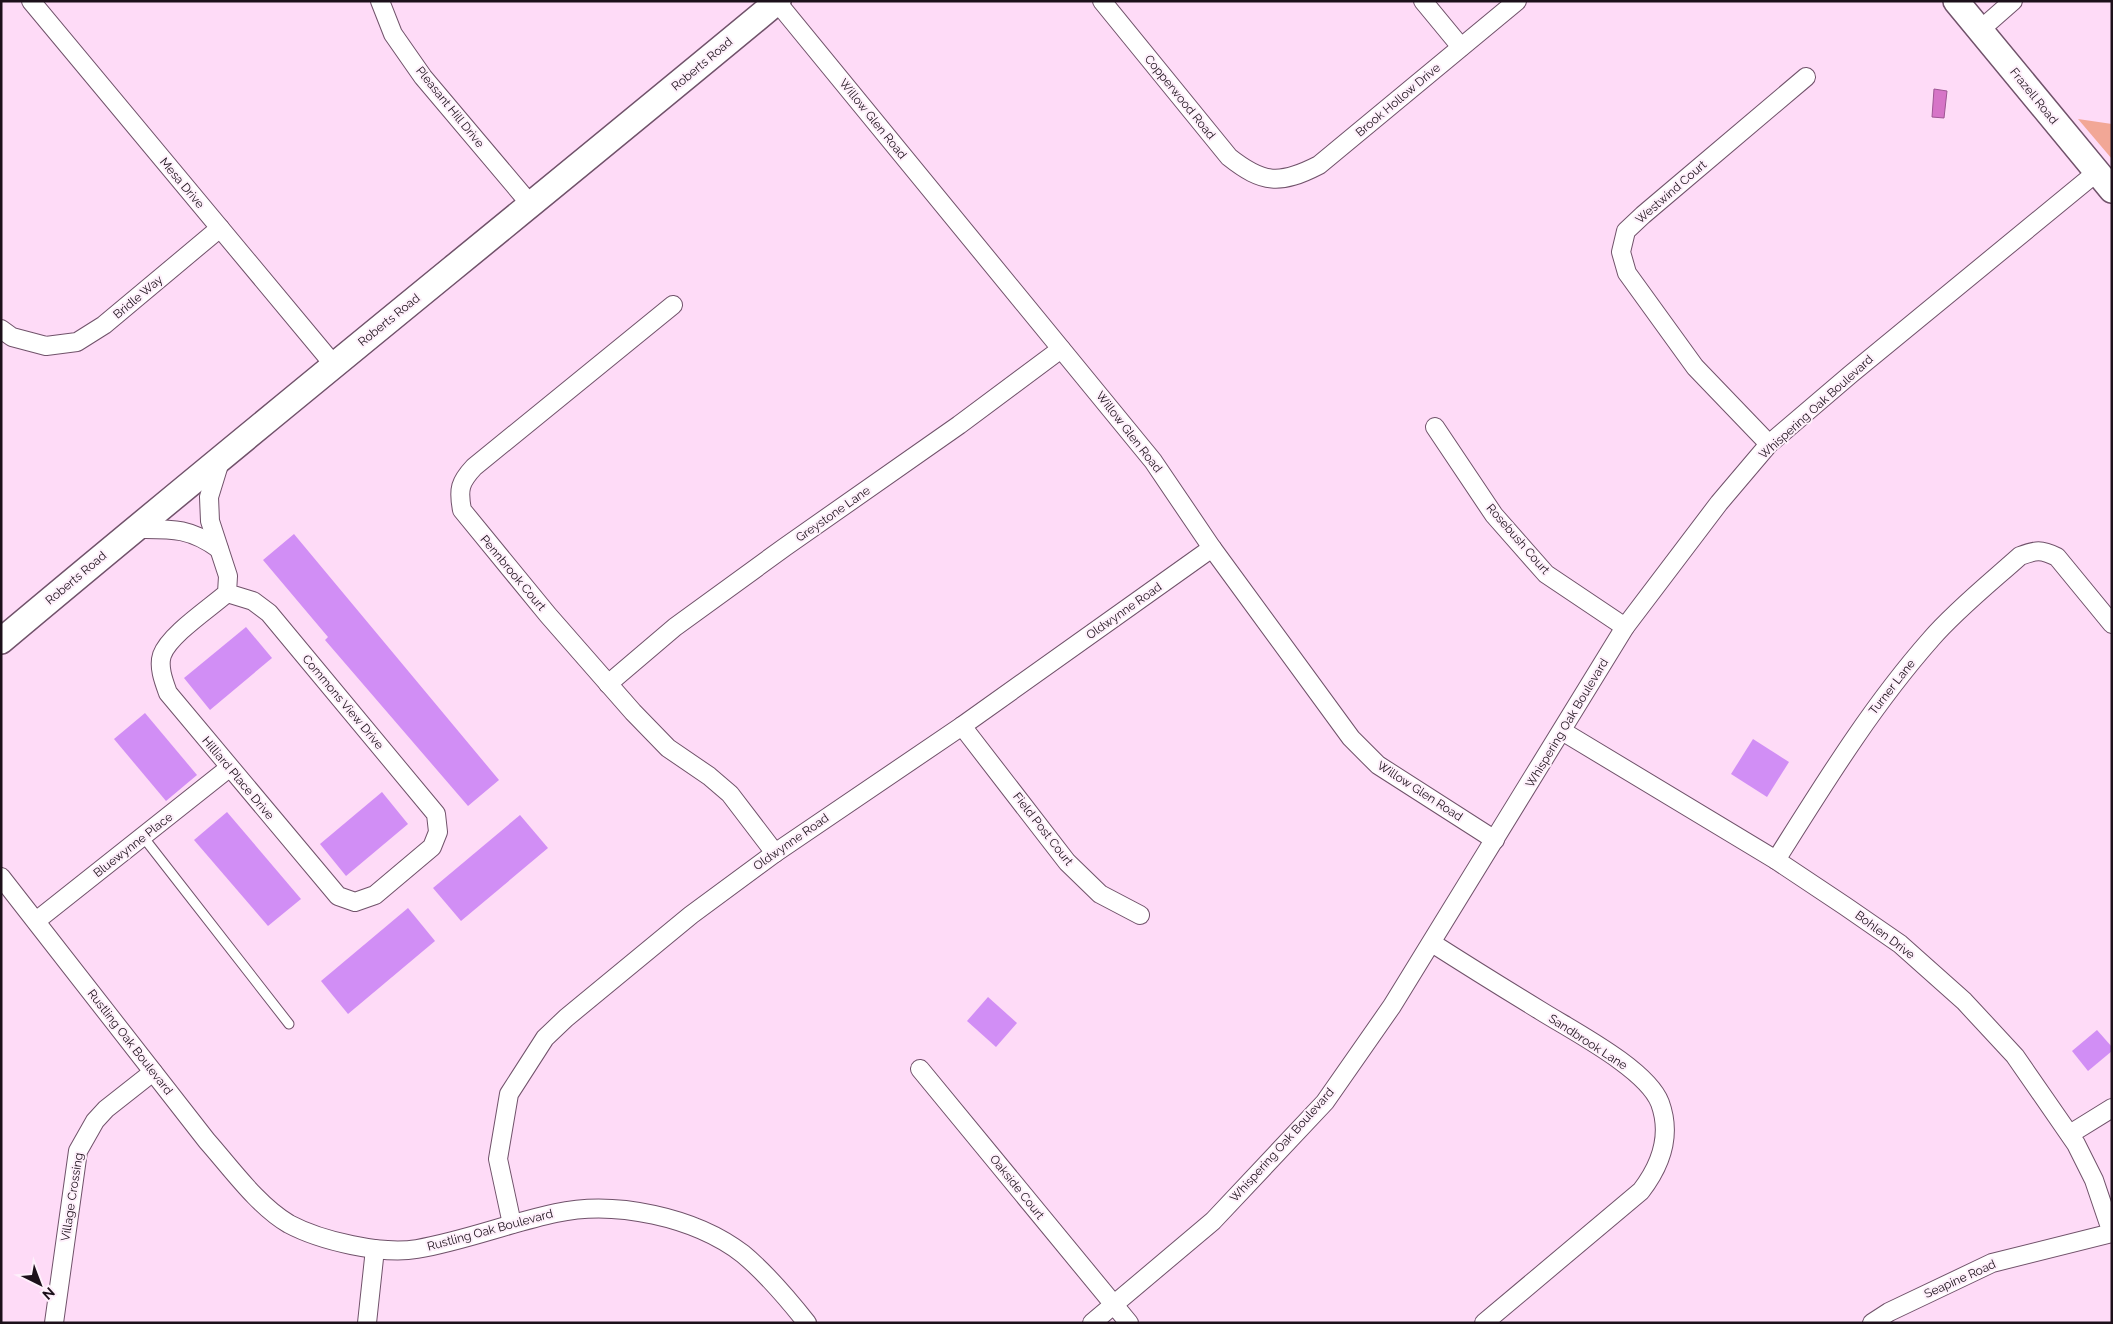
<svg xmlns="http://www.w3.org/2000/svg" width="2113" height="1324" viewBox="0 0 2113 1324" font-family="Raleway,sans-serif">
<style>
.green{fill:#f2a796}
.water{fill:#d674c7;stroke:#9e5693}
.building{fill:#d18ef5}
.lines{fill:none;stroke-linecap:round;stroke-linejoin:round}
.lane-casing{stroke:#70526a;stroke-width:11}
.street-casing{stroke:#70526a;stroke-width:20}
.secondary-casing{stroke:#70526a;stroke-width:28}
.lane{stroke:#fff;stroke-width:9}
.street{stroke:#fff;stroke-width:18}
.secondary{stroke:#fff;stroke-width:25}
.labels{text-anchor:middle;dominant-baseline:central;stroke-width:4;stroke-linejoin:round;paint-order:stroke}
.street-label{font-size:12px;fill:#1c101a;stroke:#fef0fb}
</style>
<rect width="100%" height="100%" fill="#fedbf7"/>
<polygon class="green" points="2078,119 2112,124 2112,159"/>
<polygon class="water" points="1934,89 1947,91 1944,118 1932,117"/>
<g class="building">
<polygon points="294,534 499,780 468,806 325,640 328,637 263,560"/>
<polygon points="246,627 272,658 210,710 184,678"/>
<polygon points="145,713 197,775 166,801 114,739"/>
<polygon points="1753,739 1789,762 1767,797 1731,774"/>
<polygon points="382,792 408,824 346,876 320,844"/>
<polygon points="227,812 301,899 268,926 194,840"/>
<polygon points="520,815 548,848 461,921 433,888"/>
<polygon points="408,908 435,941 348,1014 321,981"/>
<polygon points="988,997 1017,1023 996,1047 967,1021"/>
<polygon points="2097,1030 2112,1047 2112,1051 2088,1071 2072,1051"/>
</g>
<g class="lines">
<defs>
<polyline id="lane" points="144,838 289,1024"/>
<g id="street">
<polyline points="31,1 334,365"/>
<polyline points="380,1 393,34 423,77 531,205"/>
<path d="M1102,1L1229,157C1263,184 1280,185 1319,165L1517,1"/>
<polyline points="1423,1 1461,47"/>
<polyline points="777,2 1153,461 1212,548 1351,738 1378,765 1495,840"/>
<polyline points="1980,30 2013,1"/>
<path d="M673,305L474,467C460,482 458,489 462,510L548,615L633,712L668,748L709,776L730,794L775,853"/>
<polyline points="1,329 12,337 46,346 77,342 104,325 220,228"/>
<polyline points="1435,427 1494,515 1546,574 1625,627"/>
<polyline points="1769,444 1695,367 1627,273 1621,252 1626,231 1643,215 1806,77"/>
<path d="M221,458L209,497L210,521L228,576L227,593C210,608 169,635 162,655C158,667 164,682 168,693L338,896L355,902L375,895L432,847L438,832L436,814L269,613L253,601L227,593"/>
<path d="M135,529C170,529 189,527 219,549"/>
<polyline points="608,684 675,627 785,547 959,425 1061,349"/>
<polyline points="962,726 1067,862 1100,894 1140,915"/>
<polyline points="1562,731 1776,860 1845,906 1900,944 1964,1001 2015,1056 2076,1144 2094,1180 2112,1233"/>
<path d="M1776,860C1824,784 1871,707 1931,639C1956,610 1991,582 2020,556C2036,550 2041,549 2057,557L2112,624"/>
<path d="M1,877L207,1141C231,1168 258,1206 289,1224C321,1241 382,1255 417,1249C464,1241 509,1223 556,1213C615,1200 695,1217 743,1254C767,1274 788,1299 807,1323"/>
<polyline points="36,921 229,768"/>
<path d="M1432,943C1468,966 1505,989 1541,1011C1573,1031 1647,1069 1660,1103C1672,1136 1661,1165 1641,1191L1484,1323"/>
<polyline points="920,1069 1129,1323"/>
<polyline points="2070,1134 2112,1108"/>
<polyline points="512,1224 498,1159 509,1094 545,1038 566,1018 691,915 775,853 962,726 1212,548"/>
<polyline points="54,1323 78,1151 95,1121 106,1109 153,1072"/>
<polyline points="367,1323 375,1249"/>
<polyline points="1092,1323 1213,1221 1325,1102 1392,1006 1625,627 1719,503 1769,444 1851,374 2097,172"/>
<polyline points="1872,1323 1889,1312 1992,1263 2112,1233"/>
</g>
<g id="secondary">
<polyline points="1956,1 2112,190"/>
<path d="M1,641C258,425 520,215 778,1"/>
</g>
</defs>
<use href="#lane" class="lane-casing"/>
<use href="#street" class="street-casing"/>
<use href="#secondary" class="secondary-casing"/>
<use href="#lane" class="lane"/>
<use href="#street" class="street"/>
<use href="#secondary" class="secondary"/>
</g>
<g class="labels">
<g class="street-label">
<text transform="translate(702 64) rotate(-40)">Roberts Road</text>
<text transform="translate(2034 96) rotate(51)">Frazell Road</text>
<text transform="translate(1180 97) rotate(51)">Copperwood Road</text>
<text transform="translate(1398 100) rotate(-40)">Brook Hollow Drive</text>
<text transform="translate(450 107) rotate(51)">Pleasant Hill Drive</text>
<text transform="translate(873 119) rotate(51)">Willow Glen Road</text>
<text transform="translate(182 183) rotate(50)">Mesa Drive</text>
<text transform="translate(1671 192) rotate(-41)">Westwind Court</text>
<text transform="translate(138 297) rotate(-40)">Bridle Way</text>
<text transform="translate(389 320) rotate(-39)">Roberts Road</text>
<text transform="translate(1816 407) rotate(-42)">Whispering Oak Boulevard</text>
<text transform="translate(1129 432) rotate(52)">Willow Glen Road</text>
<text transform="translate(833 514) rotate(-35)">Greystone Lane</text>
<text transform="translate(1518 539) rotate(49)">Rosebush Court</text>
<text transform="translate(513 573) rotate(50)">Pennbrook Court</text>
<text transform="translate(76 578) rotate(-40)">Roberts Road</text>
<text transform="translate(1124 611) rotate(-35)">Oldwynne Road</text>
<text transform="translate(1892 687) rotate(-52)">Turner Lane</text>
<text transform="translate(343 702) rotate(50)">Commons View Drive</text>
<text transform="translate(1567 723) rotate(-59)">Whispering Oak Boulevard</text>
<text transform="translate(238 778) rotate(50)">Hilliard Place Drive</text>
<text transform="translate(1420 791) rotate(33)">Willow Glen Road</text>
<text transform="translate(1043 829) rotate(52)">Field Post Court</text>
<text transform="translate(791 842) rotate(-35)">Oldwynne Road</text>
<text transform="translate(133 845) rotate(-38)">Bluewynne Place</text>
<text transform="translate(1885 935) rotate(37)">Bohlen Drive</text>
<text transform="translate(130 1042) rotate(52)">Rustling Oak Boulevard</text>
<text transform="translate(1588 1042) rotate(33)">Sandbrook Lane</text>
<text transform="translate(1282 1145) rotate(-48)">Whispering Oak Boulevard</text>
<text transform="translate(1017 1187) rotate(51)">Oakside Court</text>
<text transform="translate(72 1197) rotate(-81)">Village Crossing</text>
<text transform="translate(490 1230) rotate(-15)">Rustling Oak Boulevard</text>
<text transform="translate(1960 1279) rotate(-24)">Seapine Road</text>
</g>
</g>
<rect width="2113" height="1324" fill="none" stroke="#1c101a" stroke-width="5"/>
<g transform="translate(40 1284) rotate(138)" stroke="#fef0fb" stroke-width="4" paint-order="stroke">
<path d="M0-4L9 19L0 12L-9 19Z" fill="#1c101a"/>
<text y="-8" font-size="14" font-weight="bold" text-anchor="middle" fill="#1c101a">N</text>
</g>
</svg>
